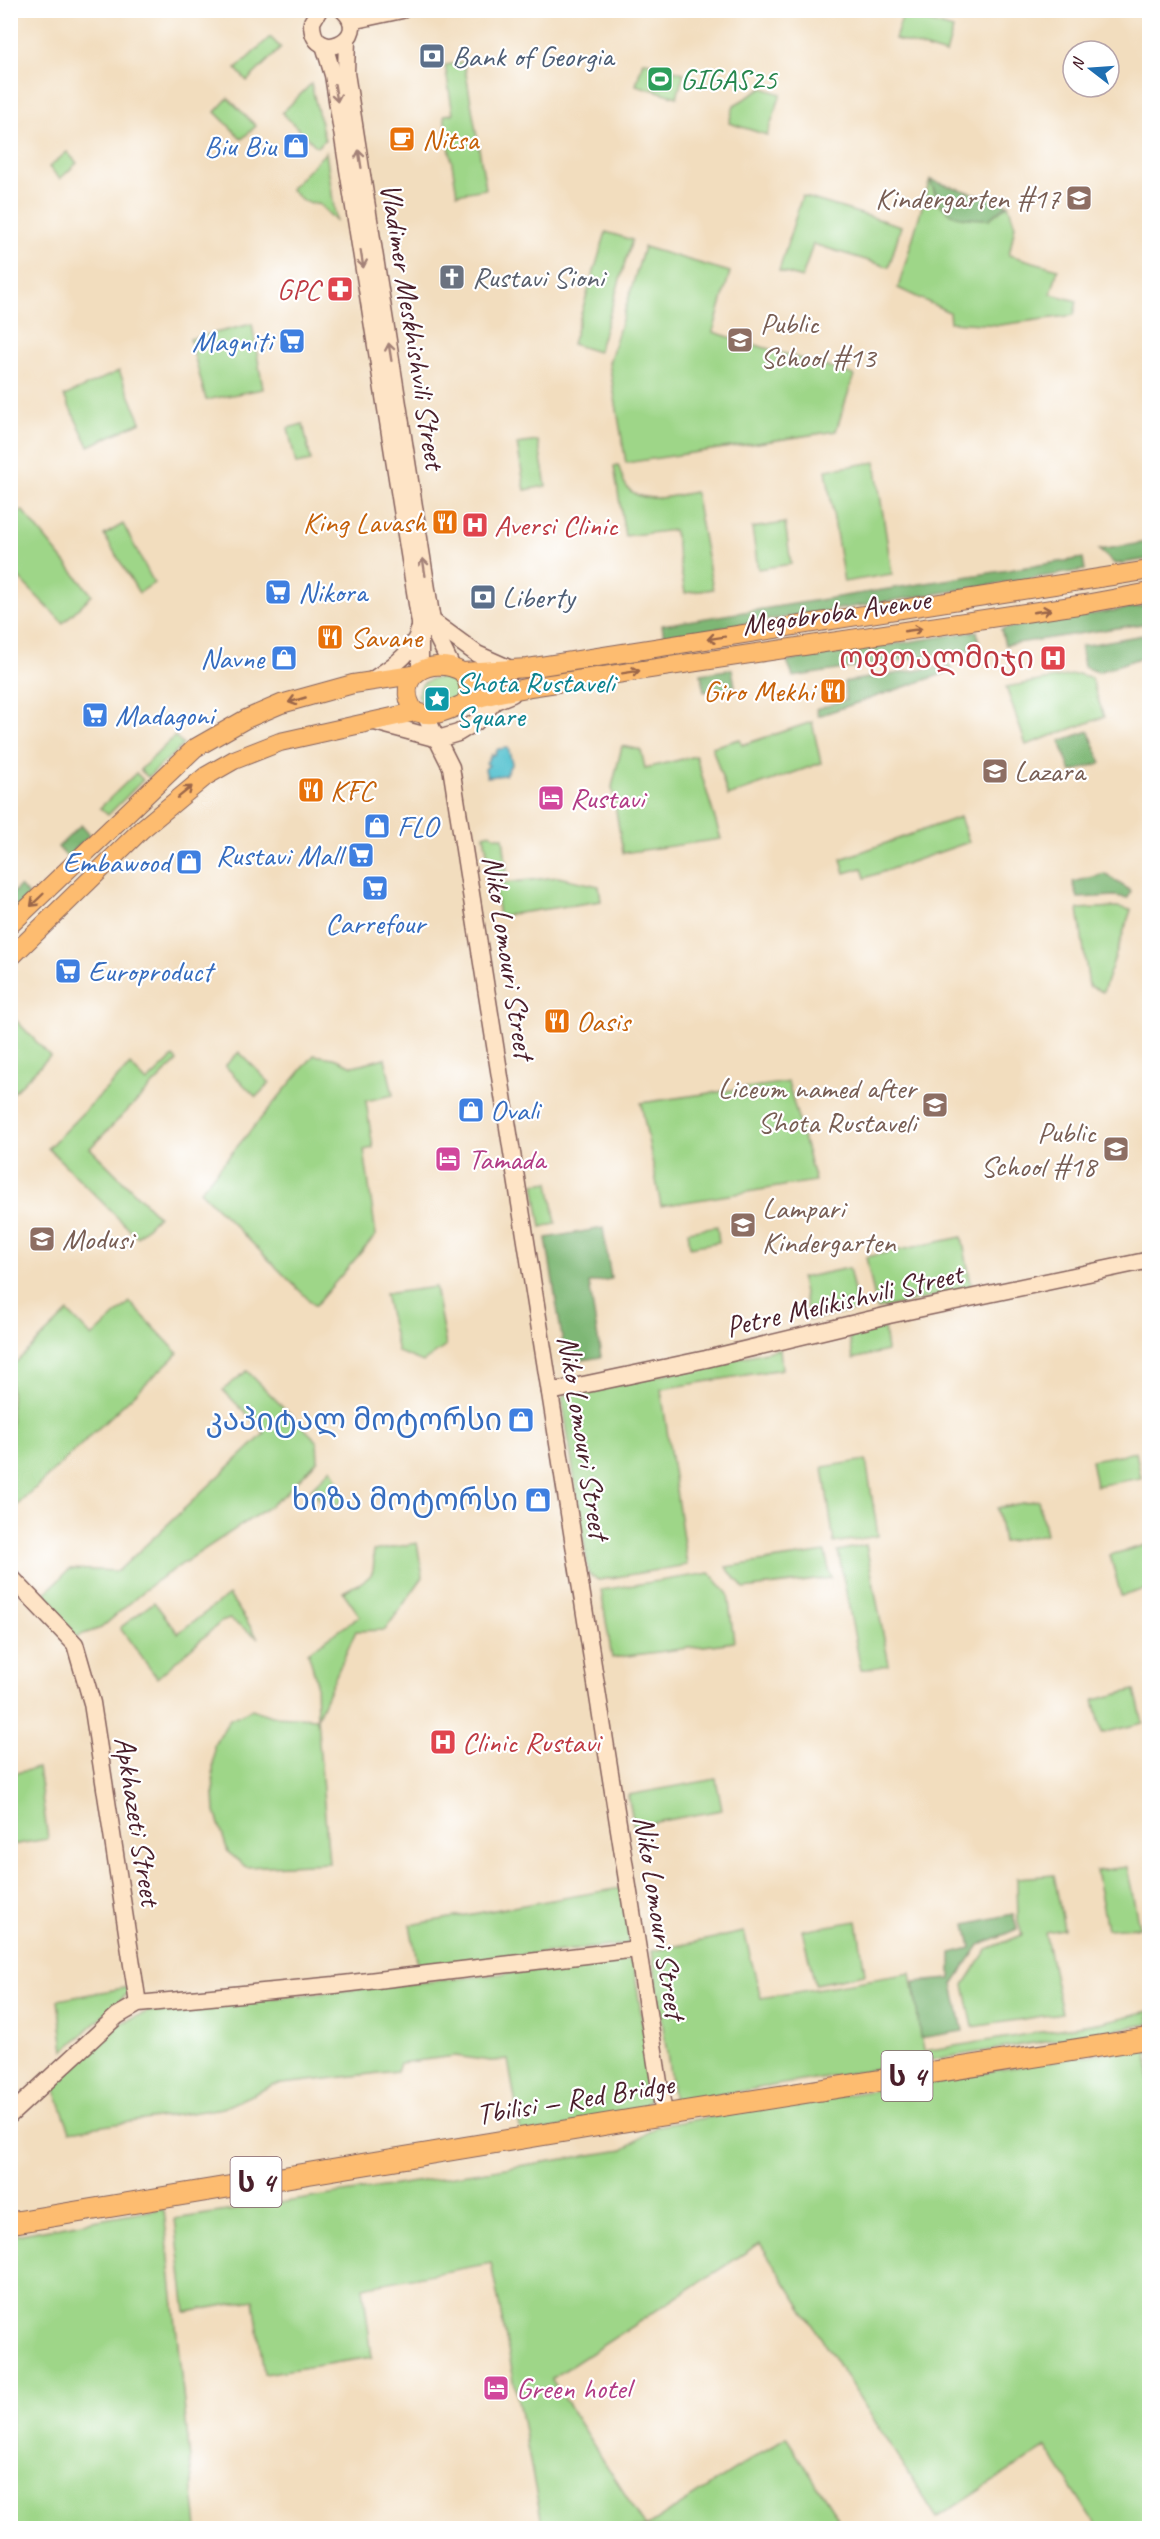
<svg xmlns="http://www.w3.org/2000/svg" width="1160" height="2539" viewBox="0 0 1160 2539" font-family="Caveat,'Noto Sans Georgian',sans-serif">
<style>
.green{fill:#9ed688;stroke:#747a5a;stroke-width:1.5}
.forest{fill:#7eb774;stroke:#646b50;stroke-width:1.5}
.water{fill:#56c2d0;stroke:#50707e;stroke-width:1.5}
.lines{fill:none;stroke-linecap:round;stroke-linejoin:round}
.secondary-casing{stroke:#85625e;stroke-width:19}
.primary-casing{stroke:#85625e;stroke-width:20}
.highway-casing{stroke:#85625e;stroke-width:23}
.secondary{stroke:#fee4c6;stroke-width:16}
.primary{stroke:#fdbc70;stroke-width:18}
.highway{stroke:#fdbc70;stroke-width:21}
.oneway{stroke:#a48278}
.oneway2{stroke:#9b664a}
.labels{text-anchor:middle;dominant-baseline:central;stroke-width:4.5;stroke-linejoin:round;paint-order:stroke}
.shield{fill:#fff;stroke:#80626b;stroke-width:1.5}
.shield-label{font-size:28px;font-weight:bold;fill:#4a1f2b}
.service-label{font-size:30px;fill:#4e5e75;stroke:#fff;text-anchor:start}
.leisure-label{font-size:30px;fill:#27864d;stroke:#fff;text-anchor:start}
.food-label{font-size:30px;fill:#c56008;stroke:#fff;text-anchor:start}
.shop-label{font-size:30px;fill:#366cbe;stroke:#fff;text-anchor:end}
.education-label{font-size:30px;fill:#785e54;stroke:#fff;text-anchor:start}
.worship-label{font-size:30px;fill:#5b616d;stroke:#fff;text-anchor:start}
.health-label{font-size:30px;fill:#be3a42;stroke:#fff;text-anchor:end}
.street-label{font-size:30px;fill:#4a1f2b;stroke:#fff}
.culture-label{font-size:30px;fill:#0d838f;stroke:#fff;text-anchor:start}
.hotel-label{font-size:30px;fill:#b23c85;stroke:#fff;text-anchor:start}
</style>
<rect width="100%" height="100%" fill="#fff"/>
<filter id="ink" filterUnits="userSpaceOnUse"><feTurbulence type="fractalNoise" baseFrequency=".0167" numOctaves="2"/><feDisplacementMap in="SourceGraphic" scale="12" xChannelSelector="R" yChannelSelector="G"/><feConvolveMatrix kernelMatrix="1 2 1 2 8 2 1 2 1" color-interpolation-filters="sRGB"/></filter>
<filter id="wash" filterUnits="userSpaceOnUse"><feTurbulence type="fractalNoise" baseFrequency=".008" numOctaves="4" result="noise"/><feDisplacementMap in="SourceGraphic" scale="24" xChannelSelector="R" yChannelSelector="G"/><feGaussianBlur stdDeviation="1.35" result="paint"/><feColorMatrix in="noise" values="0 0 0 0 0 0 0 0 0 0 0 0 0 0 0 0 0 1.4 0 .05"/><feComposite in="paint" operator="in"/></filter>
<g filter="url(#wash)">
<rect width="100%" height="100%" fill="#f2ddbe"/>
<g class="green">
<polygon points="903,14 953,29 946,54 895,39"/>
<polygon points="270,37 281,48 247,81 236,69"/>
<polygon points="643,61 684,73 677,97 636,85"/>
<polygon points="464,62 486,189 457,194 444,115 453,114 445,65"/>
<polygon points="311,84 325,140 317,147 282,113"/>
<polygon points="763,88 781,94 767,135 729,123 734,105"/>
<polygon points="228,98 256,126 242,139 215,112"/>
<polygon points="67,152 77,163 60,179 49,167"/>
<polygon points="326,152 336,221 320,205 303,201 290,189"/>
<polygon points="930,180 939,205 989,219 1008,204 1015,226 1009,255 1058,269 1051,294 1077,301 1074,315 1000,325 950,322 949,312 898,288"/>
<polygon points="802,196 901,226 889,267 813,244 802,278 779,271"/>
<polygon points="606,232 632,240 598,352 572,344"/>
<polygon points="644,247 730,272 713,332 854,375 836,431 626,463 609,363"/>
<polygon points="252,324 263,389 206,400 190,339"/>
<polygon points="119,371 141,422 89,446 64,396"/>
<polygon points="303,424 311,461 296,464 288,428"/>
<polygon points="538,441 546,486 525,490 517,444"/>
<polygon points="875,462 892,574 844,582 826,470"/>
<path d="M618,465C621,472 623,482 627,487C641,506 677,495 695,492L713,589L685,593L674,530L625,536L614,466Z"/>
<polygon points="22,510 92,595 63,623 11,570 11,521"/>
<polygon points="785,523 791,564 758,569 752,528"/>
<polygon points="123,524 154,583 139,593 104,535"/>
<polygon points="1078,674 1091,678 1104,717 1026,745 1006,687"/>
<polygon points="444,678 458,684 462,693 447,707 424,706 418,695 422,684 431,679"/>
<polygon points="812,722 821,763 728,796 712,747 740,739 742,745"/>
<polygon points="175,736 183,745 148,777 140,770"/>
<polygon points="622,746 641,750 645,768 696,756 721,839 623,853 612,787"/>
<polygon points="136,773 143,780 108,815 100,808"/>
<polygon points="960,817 969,842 865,878 862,868 845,873 841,859"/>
<polygon points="490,833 496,837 503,837 507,872 491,876 484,835"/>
<polygon points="558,877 599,886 601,901 499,916 494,884"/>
<polygon points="1117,907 1131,910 1103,992 1089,986 1078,909"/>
<polygon points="11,1015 50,1056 11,1095"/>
<polygon points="239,1052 270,1083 256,1097 225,1066"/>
<polygon points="314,1055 334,1058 353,1066 385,1058 393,1095 366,1101 373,1148 364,1150 376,1235 315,1306 200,1191"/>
<polygon points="173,1057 177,1061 90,1148 158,1216 137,1237 48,1148 130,1065 147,1082"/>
<polygon points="788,1082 815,1181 661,1206 641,1103"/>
<polygon points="549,1182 556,1224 541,1227 534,1184"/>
<polygon points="717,1226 719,1242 690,1247 688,1231"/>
<polygon points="962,1237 972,1289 877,1309 866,1257"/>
<polygon points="849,1268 858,1310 809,1320 801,1278"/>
<polygon points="435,1287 446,1346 423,1362 398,1352 385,1294"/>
<polygon points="130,1302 178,1353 11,1511 11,1367 68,1312 92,1337"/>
<polygon points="884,1328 887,1351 853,1359 849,1335"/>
<polygon points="780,1349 782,1369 661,1389 687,1565 599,1580 589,1575 562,1396"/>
<polygon points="247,1371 317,1441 318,1460 284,1495 266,1509 153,1583 101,1628 75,1637 39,1599 70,1569 118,1571 265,1433 223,1390"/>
<polygon points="1136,1452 1141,1478 1096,1486 1091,1460"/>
<polygon points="866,1460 878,1536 834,1543 823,1467"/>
<polygon points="332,1468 344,1495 340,1504 324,1505 311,1489"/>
<polygon points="1038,1500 1046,1534 1003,1542 997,1508"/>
<path d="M417,1543L423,1577L385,1630L356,1631L317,1718L329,1863L246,1867L228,1852L215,1812L213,1775L214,1745L230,1719L252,1709L271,1716L317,1718L316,1679L308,1652L360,1616L343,1592C367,1578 377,1581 373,1551Z"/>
<polygon points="1149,1544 1149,1588 1121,1596 1110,1555"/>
<polygon points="866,1545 889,1665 861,1670 838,1551"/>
<polygon points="825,1552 831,1578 744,1589 726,1567"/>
<polygon points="710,1573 728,1594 734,1642 612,1658 601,1590"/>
<polygon points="229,1595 258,1638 230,1619 221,1622 157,1678 120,1628 154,1602 178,1633"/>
<polygon points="1135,1690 1143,1723 1102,1733 1094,1700"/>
<polygon points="38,1768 48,1839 11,1845 11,1774"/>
<polygon points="716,1779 722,1810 634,1826 628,1795"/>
<polygon points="1127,1867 1139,1927 1107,1929 1096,1871"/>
<polygon points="1054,1875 1064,1929 1045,1932 1062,2013 973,2027 964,1985 987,1949 1022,1935 1018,1922 1017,1878"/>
<polygon points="620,1888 630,1944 418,1966 410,1925"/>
<polygon points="857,1921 865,1974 815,1984 802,1930"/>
<polygon points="744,1932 761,1998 911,1973 924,2051 1103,2022 1149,2011 1149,2024 674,2102 652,1951"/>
<polygon points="633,1960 653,2094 638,2115 521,2134 508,2060 491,2061 455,2056 400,2063 397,2071 273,2085 223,2108 70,2131 52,2082 117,2025 149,2011"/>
<polygon points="129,1987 127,1994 64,2051 58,2000"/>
<polygon points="1149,2045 1149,2528 1098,2528 1046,2447 937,2518 760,2243 551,2379 646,2527 786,2437 845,2528 543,2528 491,2263 363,2287 372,2357 264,2374 254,2300 186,2312 175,2219 623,2150 657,2126"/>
<polygon points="160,2209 164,2210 197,2528 11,2528 11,2236"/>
</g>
<g class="forest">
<path d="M930,180L1008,204L989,219C951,218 944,218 930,180Z"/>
<polygon points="1149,542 1149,559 1115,564 1099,550"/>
<polygon points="1083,558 1085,570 664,637 662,625"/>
<polygon points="1149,605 1149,623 1005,645 1001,629"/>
<polygon points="977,631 980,648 793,677 787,661"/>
<polygon points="1149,634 1149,655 1098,672 1084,667 1081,646"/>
<polygon points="950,665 952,671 818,716 816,709 846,700 844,682"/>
<polygon points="732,669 735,686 704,692 701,674"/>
<polygon points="1089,731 1101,763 1071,772 1060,741"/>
<polygon points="81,825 90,835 67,857 58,847"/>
<polygon points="1105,874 1131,891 1128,898 1115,896 1078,898 1073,882"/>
<polygon points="20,886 29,896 11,913 11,895"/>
<polygon points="603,1228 611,1279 589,1283 601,1357 566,1363 546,1238"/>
<polygon points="1013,1914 1017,1929 979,1945 953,1984 963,2031 920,2038 914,1982 951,1979 951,1953 971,1948 966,1924"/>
</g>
<polygon class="water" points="508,748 512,763 505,775 487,777 485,769 489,765 486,763 492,754 494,755 498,749"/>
</g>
<g filter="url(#ink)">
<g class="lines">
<defs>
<g id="secondary">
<path d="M319,10L312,22C311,68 375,38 343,10"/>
<polyline points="351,21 402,10"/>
<polyline points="347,39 346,73 432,621 436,635 452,667"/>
<polyline points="324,45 333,75 420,623 420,670"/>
<polyline points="432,621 477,654 513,670"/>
<path d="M371,681C391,667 413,655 419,630"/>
<polyline points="425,715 451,767 664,2114"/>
<polyline points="375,722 438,739 458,733 476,722 495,701 512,694"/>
<polyline points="550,1392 706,1359 889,1315 1150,1260"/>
<polyline points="10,1576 75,1644 92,1703 138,2004"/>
<polyline points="10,2115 117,2016 138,2004 335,1985 637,1949"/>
</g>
<g id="primary">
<polyline points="462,672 528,668 1150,570"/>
<path d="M415,712C391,677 431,654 462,672C469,683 471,691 465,703"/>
<polyline points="10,925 195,748 246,719 281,704 353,684 413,675"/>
<path d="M10,958L141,830L206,776L234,760L280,742L415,712C436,718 447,711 465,703C484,694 509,692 530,687L1085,604L1150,592"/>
</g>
<polyline id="highway" points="10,2223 637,2119 1150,2038"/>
</defs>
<use href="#secondary" class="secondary-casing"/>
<use href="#primary" class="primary-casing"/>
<use href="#highway" class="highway-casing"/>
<use href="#secondary" class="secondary"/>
<use href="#primary" class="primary"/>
<use href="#highway" class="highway"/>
</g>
<defs><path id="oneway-shaft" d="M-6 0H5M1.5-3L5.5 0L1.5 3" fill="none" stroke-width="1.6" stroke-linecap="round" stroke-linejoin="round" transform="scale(1.5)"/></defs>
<g class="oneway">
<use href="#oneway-shaft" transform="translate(336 93) rotate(81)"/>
<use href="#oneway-shaft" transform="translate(360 159) rotate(-99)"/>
<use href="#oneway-shaft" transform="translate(362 259) rotate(81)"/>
<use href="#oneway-shaft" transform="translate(390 352) rotate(-99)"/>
<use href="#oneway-shaft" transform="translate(424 567) rotate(-99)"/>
</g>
<g class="oneway2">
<use href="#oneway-shaft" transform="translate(1042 611) rotate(-8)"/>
<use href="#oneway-shaft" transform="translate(913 630) rotate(-8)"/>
<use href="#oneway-shaft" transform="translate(716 638) rotate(171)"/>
<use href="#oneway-shaft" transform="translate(631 672) rotate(-9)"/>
<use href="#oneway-shaft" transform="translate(297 700) rotate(164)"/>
<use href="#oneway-shaft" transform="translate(185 792) rotate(-39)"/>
<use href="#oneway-shaft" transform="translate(37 900) rotate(136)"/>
</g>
</g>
<defs>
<symbol id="bank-square" viewBox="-11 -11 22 22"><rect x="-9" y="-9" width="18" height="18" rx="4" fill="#5c6f8a" stroke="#fff"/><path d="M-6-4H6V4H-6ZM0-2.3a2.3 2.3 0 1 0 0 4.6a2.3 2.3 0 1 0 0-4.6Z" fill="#fff"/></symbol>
<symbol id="stadium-square" viewBox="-11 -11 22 22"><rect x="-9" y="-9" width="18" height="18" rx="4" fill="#2e9e5b" stroke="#fff"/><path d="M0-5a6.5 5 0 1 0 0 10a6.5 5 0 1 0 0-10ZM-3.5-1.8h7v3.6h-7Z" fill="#fff"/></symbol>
<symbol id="cafe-square" viewBox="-11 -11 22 22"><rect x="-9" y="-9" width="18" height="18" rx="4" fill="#e8710a" stroke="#fff"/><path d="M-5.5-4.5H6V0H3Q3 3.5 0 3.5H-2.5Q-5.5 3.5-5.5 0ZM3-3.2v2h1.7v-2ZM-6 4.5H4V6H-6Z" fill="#fff"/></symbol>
<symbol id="shop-square" viewBox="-11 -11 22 22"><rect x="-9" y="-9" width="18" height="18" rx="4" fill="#3f7fe0" stroke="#fff"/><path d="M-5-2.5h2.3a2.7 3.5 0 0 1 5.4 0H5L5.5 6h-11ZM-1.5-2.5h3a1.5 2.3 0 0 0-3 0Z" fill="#fff"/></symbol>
<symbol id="school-square" viewBox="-11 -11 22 22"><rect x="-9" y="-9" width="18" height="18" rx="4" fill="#8d6e63" stroke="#fff"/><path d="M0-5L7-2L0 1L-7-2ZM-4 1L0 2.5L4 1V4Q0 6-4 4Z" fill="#fff"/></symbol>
<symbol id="church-square" viewBox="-11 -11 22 22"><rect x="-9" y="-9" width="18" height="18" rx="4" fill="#6b7280" stroke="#fff"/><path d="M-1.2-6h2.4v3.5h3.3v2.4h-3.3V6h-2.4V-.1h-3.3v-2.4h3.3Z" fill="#fff"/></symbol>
<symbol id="pharmacy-square" viewBox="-11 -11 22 22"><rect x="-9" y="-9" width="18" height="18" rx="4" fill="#e0444e" stroke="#fff"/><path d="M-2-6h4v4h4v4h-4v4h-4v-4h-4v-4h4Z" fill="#fff"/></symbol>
<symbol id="supermarket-square" viewBox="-11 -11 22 22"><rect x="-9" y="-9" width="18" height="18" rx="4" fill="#3f7fe0" stroke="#fff"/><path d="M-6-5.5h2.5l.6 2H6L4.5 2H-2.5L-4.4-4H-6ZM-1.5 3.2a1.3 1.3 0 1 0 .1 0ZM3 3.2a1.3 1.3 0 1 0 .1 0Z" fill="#fff"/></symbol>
<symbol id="restaurant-square" viewBox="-11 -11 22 22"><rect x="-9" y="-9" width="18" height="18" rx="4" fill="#e8710a" stroke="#fff"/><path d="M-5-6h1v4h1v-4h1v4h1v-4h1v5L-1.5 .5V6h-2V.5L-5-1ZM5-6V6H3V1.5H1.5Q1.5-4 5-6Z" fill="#fff"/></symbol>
<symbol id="hospital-square" viewBox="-11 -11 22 22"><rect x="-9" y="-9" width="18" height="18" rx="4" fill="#e0444e" stroke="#fff"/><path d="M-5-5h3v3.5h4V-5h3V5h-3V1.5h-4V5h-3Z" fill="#fff"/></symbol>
<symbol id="sight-square" viewBox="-11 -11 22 22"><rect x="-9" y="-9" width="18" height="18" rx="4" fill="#0f9aa8" stroke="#fff"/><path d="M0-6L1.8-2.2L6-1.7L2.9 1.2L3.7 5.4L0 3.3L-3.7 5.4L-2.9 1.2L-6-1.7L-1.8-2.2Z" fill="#fff"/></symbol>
<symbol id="hotel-square" viewBox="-11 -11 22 22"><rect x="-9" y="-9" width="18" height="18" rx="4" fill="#d1479c" stroke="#fff"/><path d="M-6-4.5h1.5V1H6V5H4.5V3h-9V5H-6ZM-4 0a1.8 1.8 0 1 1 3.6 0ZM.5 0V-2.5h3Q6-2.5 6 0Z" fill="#fff"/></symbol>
<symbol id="university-square" viewBox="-11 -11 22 22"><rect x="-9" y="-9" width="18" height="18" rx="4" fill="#8d6e63" stroke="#fff"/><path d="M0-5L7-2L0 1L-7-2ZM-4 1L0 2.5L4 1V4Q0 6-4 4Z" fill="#fff"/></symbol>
</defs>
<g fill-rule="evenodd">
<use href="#bank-square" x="417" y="41" width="30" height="30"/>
<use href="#stadium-square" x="645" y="64" width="30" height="30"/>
<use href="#cafe-square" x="387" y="124" width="30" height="30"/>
<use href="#shop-square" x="281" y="131" width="30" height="30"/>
<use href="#school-square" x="1064" y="183" width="30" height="30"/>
<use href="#church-square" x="437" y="262" width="30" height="30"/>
<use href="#pharmacy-square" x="325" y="274" width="30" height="30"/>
<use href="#school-square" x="725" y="325" width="30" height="30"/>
<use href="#supermarket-square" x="277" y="326" width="30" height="30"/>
<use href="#restaurant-square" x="430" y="507" width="30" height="30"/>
<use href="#hospital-square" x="460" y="510" width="30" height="30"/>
<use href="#supermarket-square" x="263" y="577" width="30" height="30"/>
<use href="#bank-square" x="468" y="582" width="30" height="30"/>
<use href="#restaurant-square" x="315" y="622" width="30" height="30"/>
<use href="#shop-square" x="269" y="643" width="30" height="30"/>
<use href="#hospital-square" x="1038" y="643" width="30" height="30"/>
<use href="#restaurant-square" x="818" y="676" width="30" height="30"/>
<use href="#sight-square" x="422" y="684" width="30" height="30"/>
<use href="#supermarket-square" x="80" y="700" width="30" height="30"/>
<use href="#school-square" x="980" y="756" width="30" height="30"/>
<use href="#restaurant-square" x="296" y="775" width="30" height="30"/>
<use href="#hotel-square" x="536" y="783" width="30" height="30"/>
<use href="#shop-square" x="362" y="811" width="30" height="30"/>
<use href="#supermarket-square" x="346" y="840" width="30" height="30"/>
<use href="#shop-square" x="174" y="847" width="30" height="30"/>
<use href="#supermarket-square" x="360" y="873" width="30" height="30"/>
<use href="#supermarket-square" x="53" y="956" width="30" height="30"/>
<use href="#restaurant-square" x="542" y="1006" width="30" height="30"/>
<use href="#school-square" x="920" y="1090" width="30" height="30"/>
<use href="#shop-square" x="456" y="1095" width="30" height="30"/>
<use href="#school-square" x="1101" y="1134" width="30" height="30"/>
<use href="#hotel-square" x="433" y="1144" width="30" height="30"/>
<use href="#school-square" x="728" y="1210" width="30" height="30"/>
<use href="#university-square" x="27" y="1224" width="30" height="30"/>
<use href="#shop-square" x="506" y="1405" width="30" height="30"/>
<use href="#shop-square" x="523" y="1485" width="30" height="30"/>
<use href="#hospital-square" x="428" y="1727" width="30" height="30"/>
<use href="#hotel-square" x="481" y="2373" width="30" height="30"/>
</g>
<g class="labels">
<g class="shield">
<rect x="881.5" y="2051" width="51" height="50" rx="4.5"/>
<rect x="230.5" y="2157" width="51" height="50" rx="4.5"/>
</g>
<g class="shield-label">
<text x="907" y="2076">ს 4</text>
<text x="256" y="2182">ს 4</text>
</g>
<g class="service-label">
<text x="452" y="56">Bank of Georgia</text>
<text x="502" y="597">Liberty</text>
</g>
<g class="leisure-label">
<text x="680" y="79">GIGAS25</text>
</g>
<g class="food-label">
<text x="422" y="139">Nitsa</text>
<text x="426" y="522" text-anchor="end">King Lavash</text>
<text x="350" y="637">Savane</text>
<text x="814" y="691" text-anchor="end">Giro Mekhi</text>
<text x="330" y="790">KFC</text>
<text x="576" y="1021">Oasis</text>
</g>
<g class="shop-label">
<text x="276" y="146">Biu Biu</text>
<text x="272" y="341">Magniti</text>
<text x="298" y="592" text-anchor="start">Nikora</text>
<text x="264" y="658">Navne</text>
<text x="115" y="715" text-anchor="start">Madagoni</text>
<text x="397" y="826" text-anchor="start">FLO</text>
<text x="342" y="855">Rustavi Mall</text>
<text x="170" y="862">Embawood</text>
<text x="375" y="923" text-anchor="middle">Carrefour</text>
<text x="88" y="971" text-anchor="start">Europroduct</text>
<text x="490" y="1110" text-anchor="start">Ovali</text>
<text x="502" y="1420">კაპიტალ მოტორსი</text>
<text x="518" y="1500">ხიზა მოტორსი</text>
</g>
<g class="education-label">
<text x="1060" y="198" text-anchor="end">Kindergarten #17</text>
<text x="760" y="323">Public<tspan x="760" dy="34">School #13</tspan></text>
<text x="1014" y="771">Lazara</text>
<text x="916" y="1088" text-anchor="end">Liceum named after<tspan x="916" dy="34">Shota Rustaveli</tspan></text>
<text x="1096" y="1132" text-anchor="end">Public<tspan x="1096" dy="34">School #18</tspan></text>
<text x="762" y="1208">Lampari<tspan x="762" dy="34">Kindergarten</tspan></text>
<text x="62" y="1239">Modusi</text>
</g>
<g class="worship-label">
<text x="472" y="277">Rustavi Sioni</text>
</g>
<g class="health-label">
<text x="320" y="289">GPC</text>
<text x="494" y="525" text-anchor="start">Aversi Clinic</text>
<text x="1034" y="658">ოფთალმიჯი</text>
<text x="462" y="1742" text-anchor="start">Clinic Rustavi</text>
</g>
<g class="street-label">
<text transform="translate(413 326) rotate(81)">Vladimer Meskhishvili Street</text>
<text transform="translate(836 612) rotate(-8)">Megobroba Avenue</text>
<text transform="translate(509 957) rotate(81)">Niko Lomouri Street</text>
<text transform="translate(844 1300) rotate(-13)">Petre Melikishvili Street</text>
<text transform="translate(584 1437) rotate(81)">Niko Lomouri Street</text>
<text transform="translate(138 1821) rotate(81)">Apkhazeti Street</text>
<text transform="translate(660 1917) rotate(81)">Niko Lomouri Street</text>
<text transform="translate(575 2099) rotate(-9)">Tbilisi — Red Bridge</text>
</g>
<g class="culture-label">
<text x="456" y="682">Shota Rustaveli<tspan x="456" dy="34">Square</tspan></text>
</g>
<g class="hotel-label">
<text x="570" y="798">Rustavi</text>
<text x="468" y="1159">Tamada</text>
<text x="516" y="2388">Green hotel</text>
</g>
</g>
<rect width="1160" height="2539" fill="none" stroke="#fff" stroke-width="36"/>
<g transform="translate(1091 69) rotate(287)"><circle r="28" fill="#ffffff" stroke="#b7a5aa" stroke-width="1.5"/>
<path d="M0-4.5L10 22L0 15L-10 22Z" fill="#1f6fb2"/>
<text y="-9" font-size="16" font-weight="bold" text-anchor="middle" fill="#4a1f2b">N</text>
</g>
</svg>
